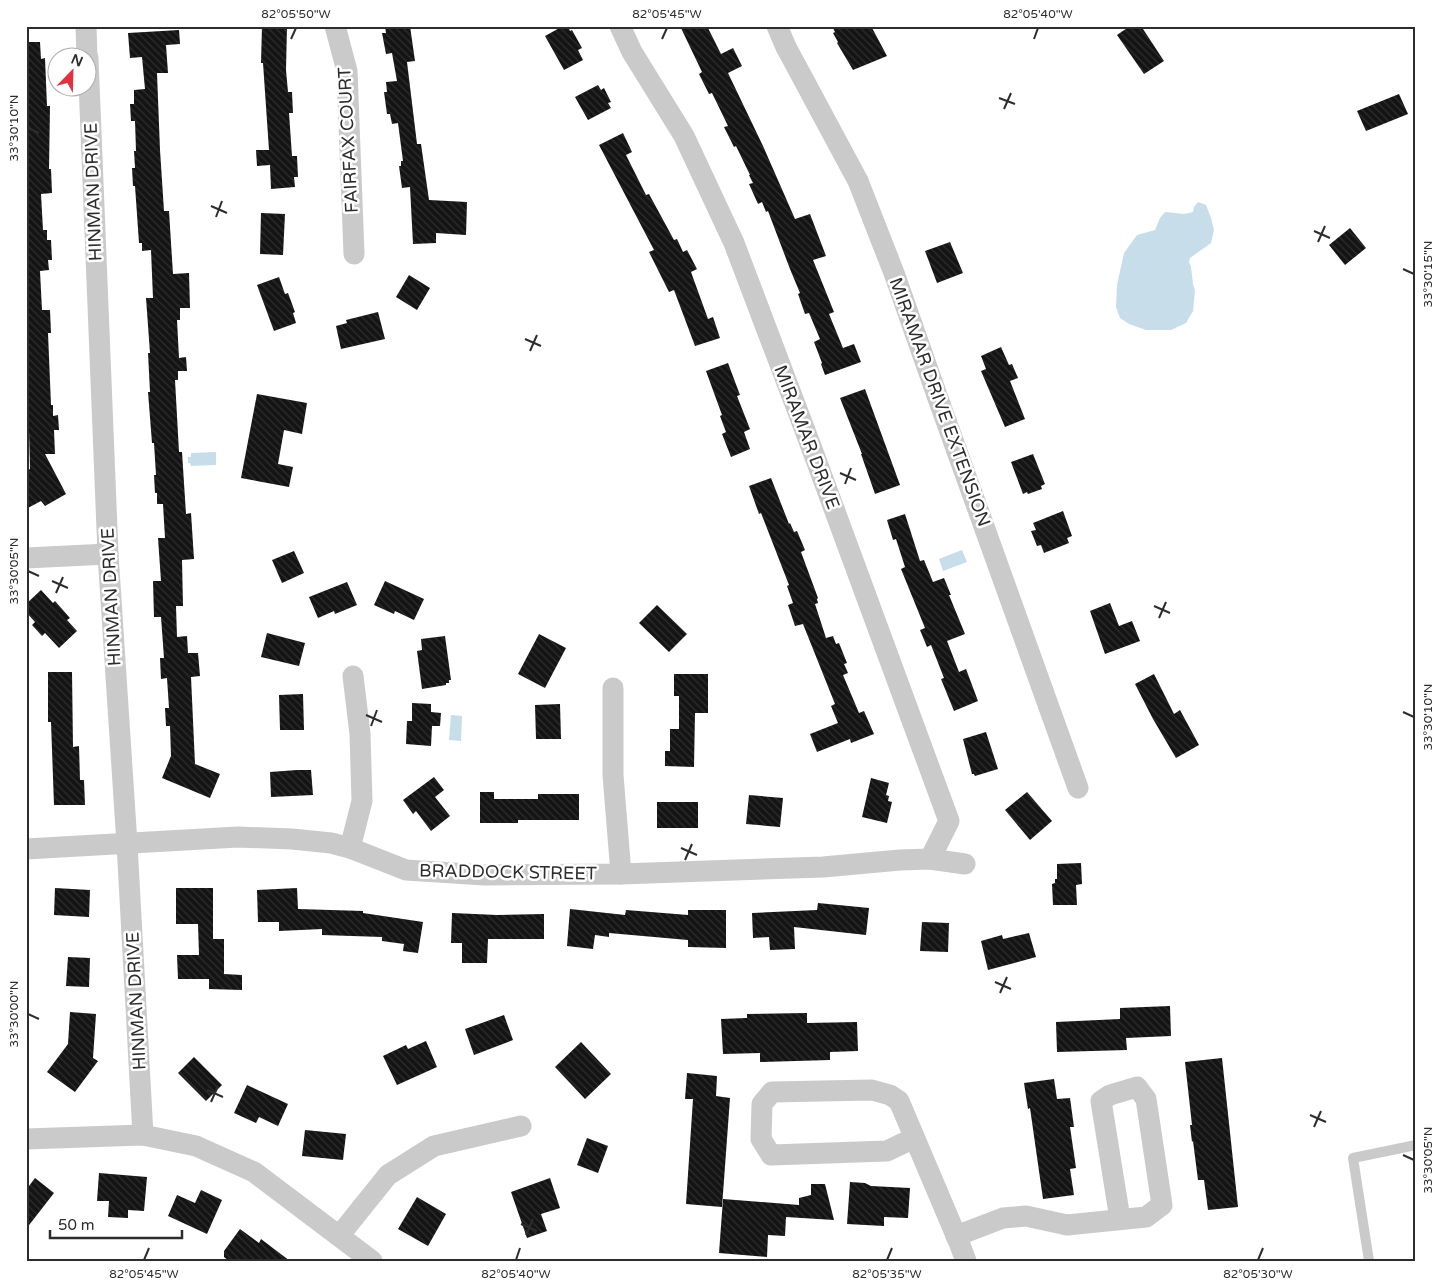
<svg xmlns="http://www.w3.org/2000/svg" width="1442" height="1287" viewBox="0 0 1442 1287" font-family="'Varela Round',sans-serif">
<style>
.water{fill:#c7ddea}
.building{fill:url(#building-back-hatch)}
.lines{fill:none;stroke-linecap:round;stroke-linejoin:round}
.service{stroke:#cacaca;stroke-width:10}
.minor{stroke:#cacaca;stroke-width:21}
.ticks{fill:none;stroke:#2d2d2d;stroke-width:2}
.labels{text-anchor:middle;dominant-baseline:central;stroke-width:5;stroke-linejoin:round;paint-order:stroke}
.street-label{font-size:18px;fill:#2d2d2d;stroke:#fff}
.neatline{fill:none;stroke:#2d2d2d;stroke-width:2}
.ticks-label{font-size:12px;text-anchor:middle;fill:#2d2d2d}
</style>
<defs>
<pattern id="building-back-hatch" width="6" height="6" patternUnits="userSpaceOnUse" patternTransform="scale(1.25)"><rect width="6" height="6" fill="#141414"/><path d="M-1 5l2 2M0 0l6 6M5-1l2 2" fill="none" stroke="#2e2e2e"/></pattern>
</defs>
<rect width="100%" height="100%" fill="#fff"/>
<g class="water">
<polygon points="1198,202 1206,205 1211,218 1214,230 1211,243 1190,258 1189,262 1191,267 1193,284 1195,291 1193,311 1186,323 1171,330 1146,330 1129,324 1120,318 1116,307 1117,285 1124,253 1137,235 1155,230 1160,218 1165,212 1184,214 1193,212 1194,207"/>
<polygon points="216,452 216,465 191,466 190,463 188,463 188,457 191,457 191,453"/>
<polygon points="962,550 967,562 943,571 939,559"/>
<polygon points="451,715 462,716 461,741 449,740"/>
</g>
<g class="building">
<polygon points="262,26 287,26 286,70 288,92 292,92 293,113 289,113 292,156 297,156 298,177 294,177 295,187 271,189 270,165 257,166 256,150 269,150 263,63 261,63"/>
<polygon points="385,26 410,26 415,61 407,62 417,144 421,144 429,200 467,202 466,235 436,233 436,243 413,244 410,187 402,188 399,166 401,166 401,161 403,161 398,123 392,124 390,114 387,114 384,92 387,92 386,82 397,81 392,53 386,54 382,33 386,33"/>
<polygon points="563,26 568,26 570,31 572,30 582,48 578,50 583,60 564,70 545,36"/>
<polygon points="680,26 707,26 721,54 733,48 742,66 728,73 763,146 795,219 810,214 826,256 813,260 834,312 829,314 843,348 854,344 861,362 825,375 821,364 822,363 814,342 820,339 809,313 805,314 798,294 800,293 790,269 768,211 766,212 762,202 758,204 749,184 753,183 749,175 750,175 736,146 734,147 724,127 728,126 712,93 709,94 699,74 702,72"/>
<polygon points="832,26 871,26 887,56 853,70 837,43 838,42 833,33 835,32"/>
<polygon points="1130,26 1141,26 1164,61 1144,74 1117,35"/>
<polygon points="179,30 180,44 166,45 168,73 157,73 160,150 164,211 169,211 173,274 189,273 190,308 180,308 180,320 177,320 179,358 186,357 187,371 178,371 178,380 175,380 179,452 182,452 186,514 191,513 194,559 182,560 183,606 176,606 177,637 187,636 188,653 198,653 200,676 191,677 195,764 220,774 210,798 162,778 171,756 170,726 166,726 165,708 169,708 167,678 161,679 160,658 164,658 161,617 154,617 153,581 161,581 158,538 165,538 163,504 157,504 157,493 155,493 154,475 156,475 154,443 152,443 148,392 150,392 148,353 150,353 146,298 153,298 151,250 142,251 142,243 139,243 135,186 133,186 132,168 135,168 134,151 136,151 135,121 131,121 130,104 134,104 134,90 145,89 142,57 130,58 128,33"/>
<polygon points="26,42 40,42 41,59 45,58 47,106 50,106 49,169 51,169 52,193 41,194 43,230 47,230 47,240 51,240 52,260 48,260 49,270 40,271 42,310 50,310 51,333 48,333 51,405 53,405 53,416 58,415 59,430 54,430 55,454 45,454 66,494 45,506 41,501 26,509 26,471 30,469 28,393 26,393"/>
<polygon points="598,85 601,90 604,88 611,102 608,103 611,108 588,120 575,97"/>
<polygon points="1399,94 1408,114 1366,131 1357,111"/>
<polygon points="623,133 632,152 626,155 646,195 649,194 674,240 677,239 683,252 687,250 697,269 691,272 708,319 713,317 720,338 695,346 674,290 669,292 649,252 654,250 599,145"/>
<polygon points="261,213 285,214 283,255 260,254"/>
<polygon points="1350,228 1366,248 1345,265 1329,245"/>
<polygon points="950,242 963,273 937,283 925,251"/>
<polygon points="409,275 430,288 417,310 396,297"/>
<polygon points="279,277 285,294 288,293 295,312 293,313 296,323 274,331 257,285"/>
<polygon points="378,312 385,339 341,349 336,326 347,323 346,320"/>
<polygon points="1001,347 1009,365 1012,364 1018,378 1010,381 1025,419 1005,427 981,371 986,369 981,356"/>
<polygon points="728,363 740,395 737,396 750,429 744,432 750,449 731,457 722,434 726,432 720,416 722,415 706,371"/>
<polygon points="865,389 900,485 875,494 861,454 862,454 840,398"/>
<polygon points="257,394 307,403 302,434 284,430 278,464 293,467 289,487 241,478"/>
<polygon points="1033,454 1045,484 1041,486 1042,489 1028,494 1027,492 1023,494 1011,462"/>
<polygon points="771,478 789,524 790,523 794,532 797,531 805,550 801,552 818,598 817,599 818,603 815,604 826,638 833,636 836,644 839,643 847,663 844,664 848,673 843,675 859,713 864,711 874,734 851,743 850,739 817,752 810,734 838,723 831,706 835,704 803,624 795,626 788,605 793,603 787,586 789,585 761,513 759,514 749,486"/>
<polygon points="1063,511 1072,536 1067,538 1069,543 1044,553 1041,545 1037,546 1031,531 1036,530 1033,523"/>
<polygon points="905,514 920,561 924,560 933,582 944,578 951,595 949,595 965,634 947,641 959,672 966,669 978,701 954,711 941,679 944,678 931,645 927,647 920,630 925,628 901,569 905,567 896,539 893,540 887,520"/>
<polygon points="294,551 304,573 282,583 272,560"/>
<polygon points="385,581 424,599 414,620 395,611 394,614 374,605"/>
<polygon points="347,582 357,605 335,614 334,611 318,618 309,597"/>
<polygon points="41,590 53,603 55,601 70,618 67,620 77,631 59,648 45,633 42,636 32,625 35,622 26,612 26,604"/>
<polygon points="1110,603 1119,626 1132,621 1140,641 1105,654 1090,611"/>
<polygon points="657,605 687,634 669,652 639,623"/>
<polygon points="267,633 305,643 299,666 261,657"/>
<polygon points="539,634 566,648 545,688 518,674"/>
<polygon points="445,636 451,680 449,680 449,683 446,683 446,685 422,689 417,651 422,650 421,639"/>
<polygon points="48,672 72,672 73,747 79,746 80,780 84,780 85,805 54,805 51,722 48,722"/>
<polygon points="674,674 708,674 708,713 695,713 694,767 665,766 665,751 670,751 670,729 679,729 679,696 674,696"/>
<polygon points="1154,674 1174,714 1180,710 1199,745 1176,758 1153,719 1135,684"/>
<polygon points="303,694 304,730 280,730 279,695"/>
<polygon points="412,703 431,704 431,712 441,713 440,726 432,726 431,746 406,744 407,721 412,721"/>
<polygon points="560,704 561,739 536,739 535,705"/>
<polygon points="986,732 998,769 975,776 974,774 972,774 963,739"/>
<polygon points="297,770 311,770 313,795 271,797 270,772"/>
<polygon points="434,777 444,790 435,797 450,816 431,831 416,811 413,814 403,800"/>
<polygon points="871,778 889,783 886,795 889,796 888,801 892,802 887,823 862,817"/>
<polygon points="480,792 494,792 494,799 538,799 538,794 579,794 579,820 518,820 518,823 480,823"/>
<polygon points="1027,792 1052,821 1030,840 1005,810"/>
<polygon points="749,795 783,798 780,827 746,824"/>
<rect x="657" y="802" width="41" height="26"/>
<polygon points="1081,863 1082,884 1076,885 1077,905 1053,905 1052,884 1055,883 1055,879 1057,879 1057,864"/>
<polygon points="55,888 90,890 89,917 54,915"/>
<polygon points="176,888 213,888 213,939 224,939 224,974 242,975 242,990 209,989 209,979 178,979 177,955 199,955 198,924 176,924"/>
<polygon points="297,888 298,909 363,911 363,913 423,922 418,953 403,951 404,944 382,941 382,937 322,935 322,929 279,931 279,922 258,922 257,890"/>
<polygon points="818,903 869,908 866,935 794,927 795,949 770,950 769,937 753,938 752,913 817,910"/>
<polygon points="570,909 625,915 626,910 688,915 688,910 726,910 726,948 688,947 688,940 609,933 609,937 595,935 593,949 567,946"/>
<polygon points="452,913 497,915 544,914 544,939 488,939 487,963 462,963 462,943 451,943"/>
<polygon points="922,922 949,923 948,952 920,951"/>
<polygon points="1029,933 1036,957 988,970 981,941 1002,935 1003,939"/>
<polygon points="68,957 90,958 89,987 66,986"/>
<polygon points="1170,1006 1171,1036 1126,1038 1127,1050 1057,1052 1056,1022 1120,1019 1120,1008"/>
<polygon points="70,1012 96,1014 93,1058 98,1061 75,1092 47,1072 68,1044"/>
<polygon points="807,1013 807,1023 857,1022 858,1051 830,1052 830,1060 760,1062 760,1053 723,1054 721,1019 747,1018 747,1014"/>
<polygon points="504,1015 513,1040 474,1055 465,1029"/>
<polygon points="426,1041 437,1067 397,1085 383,1056 406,1045 408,1049"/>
<polygon points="581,1042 611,1074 585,1099 555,1067"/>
<polygon points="194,1057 222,1085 206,1101 178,1073"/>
<polygon points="1222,1058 1238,1207 1208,1210 1204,1180 1198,1180 1193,1141 1192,1142 1190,1125 1192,1125 1185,1062"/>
<polygon points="687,1073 717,1076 716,1096 730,1098 722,1207 686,1204 693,1099 685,1099"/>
<polygon points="1054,1079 1057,1099 1070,1098 1074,1127 1070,1127 1076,1168 1070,1169 1074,1195 1043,1199 1030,1108 1028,1109 1024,1083"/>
<polygon points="247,1085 288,1104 278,1126 259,1117 256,1123 234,1113"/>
<polygon points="305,1130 346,1134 343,1160 302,1156"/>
<polygon points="587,1138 608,1146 598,1173 577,1165"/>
<polygon points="99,1173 147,1177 144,1211 128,1210 128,1218 108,1217 109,1201 97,1201"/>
<polygon points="35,1178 54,1193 26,1229 26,1190"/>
<polygon points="550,1178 560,1208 541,1214 547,1231 527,1238 511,1192"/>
<polygon points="850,1182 865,1183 871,1186 910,1188 908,1218 884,1217 884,1226 847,1224"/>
<polygon points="811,1184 825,1184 834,1220 786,1217 785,1236 768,1235 767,1257 719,1253 723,1199 799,1205 799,1198 811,1195"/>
<polygon points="201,1190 222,1200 207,1234 168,1216 177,1195 195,1203"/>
<polygon points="417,1197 446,1214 428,1246 398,1229"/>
<polygon points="240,1229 259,1243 261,1239 290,1261 229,1261 224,1257 224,1251"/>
</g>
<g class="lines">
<polyline class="service" points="1369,1261 1353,1158 1416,1145"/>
<g class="minor">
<polyline points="86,26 87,58"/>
<polyline points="335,26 347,71 354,254"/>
<polyline points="620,26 632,52 684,136 734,243 812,449 949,821 930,859"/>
<polyline points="777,26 786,47 858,181 894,273 940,404 1078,788"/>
<polyline points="88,58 108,554 127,844 143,1135"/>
<polyline points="26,558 108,554"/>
<polyline points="613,688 613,775 621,874"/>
<polyline points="350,848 362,801 360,734 353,676"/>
<polyline points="26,849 238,837 292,839 331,843 350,848 406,870 485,875 621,874 823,867 900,860 930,859 965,864"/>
<polyline points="914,1138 887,1151 771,1155 761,1139 762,1104 772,1092 872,1090 890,1095 899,1101 960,1245 966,1261"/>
<polyline points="26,1139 143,1135 196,1146 254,1172 372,1261"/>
<polyline points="339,1236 388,1175 434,1146 521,1126"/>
<polyline points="956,1236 1003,1218 1026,1216 1067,1225 1146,1217 1162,1205 1146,1099 1137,1087 1110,1095 1101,1101 1120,1219"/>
</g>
</g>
<path class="ticks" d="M291,39L296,28M662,39L667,28M1034,39L1038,28M999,98L1015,104M1004,109L1011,93M28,128L39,133M211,206L227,213M216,217L222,201M1314,231L1330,238M1318,242L1325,226M1403,269L1414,274M525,339L541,346M530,351L537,335M840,473L856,480M845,484L851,468M28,571L39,576M52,581L68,588M56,593L63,577M1154,606L1170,613M1159,618L1166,602M1403,712L1414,717M366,715L382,722M371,726L377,710M681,848L697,855M685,860L692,844M995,982L1011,989M1000,993L1007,977M28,1014L39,1019M207,1090L223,1097M211,1102L218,1086M1310,1115L1326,1122M1314,1127L1321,1111M1403,1155L1414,1160M521,1224L537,1231M526,1235L533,1219M144,1260L149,1248M516,1260L520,1248M887,1260L892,1248M1258,1260L1263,1248"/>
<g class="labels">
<g class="street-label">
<text transform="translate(348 140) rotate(-93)">FAIRFAX COURT</text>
<text transform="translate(93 192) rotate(-92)">HINMAN DRIVE</text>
<text transform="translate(940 402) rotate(70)">MIRAMAR DRIVE EXTENSION</text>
<text transform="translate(807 437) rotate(69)">MIRAMAR DRIVE</text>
<text transform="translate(111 597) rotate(-93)">HINMAN DRIVE</text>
<text transform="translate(508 872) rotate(1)">BRADDOCK STREET</text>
<text transform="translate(136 1001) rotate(-93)">HINMAN DRIVE</text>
</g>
</g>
<rect width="1442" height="1287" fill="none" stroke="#ffffff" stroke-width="55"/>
<g transform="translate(72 72) rotate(23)"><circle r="24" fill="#ffffff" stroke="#ababab"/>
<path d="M0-4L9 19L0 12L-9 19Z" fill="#e23242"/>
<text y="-8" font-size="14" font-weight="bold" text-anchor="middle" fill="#2d2d2d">N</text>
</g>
<path d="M50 1230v8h132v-8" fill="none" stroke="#2d2d2d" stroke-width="2.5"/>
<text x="58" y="1230" font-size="15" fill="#2d2d2d" stroke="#ffffff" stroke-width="4" paint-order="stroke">50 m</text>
<rect x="28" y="28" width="1386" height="1232" class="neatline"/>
<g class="ticks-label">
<text x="296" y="18">82°05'50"W</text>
<text x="667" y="18">82°05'45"W</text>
<text x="1038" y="18">82°05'40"W</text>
<text transform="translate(14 128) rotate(-90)" y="4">33°30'10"N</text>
<text transform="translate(1428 274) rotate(-90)" y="4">33°30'15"N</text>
<text transform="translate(14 571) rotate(-90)" y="4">33°30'05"N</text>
<text transform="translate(1428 717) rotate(-90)" y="4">33°30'10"N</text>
<text transform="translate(14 1014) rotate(-90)" y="4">33°30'00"N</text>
<text transform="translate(1428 1160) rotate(-90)" y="4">33°30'05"N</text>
<text x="144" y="1278">82°05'45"W</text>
<text x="516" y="1278">82°05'40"W</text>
<text x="887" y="1278">82°05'35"W</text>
<text x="1258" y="1278">82°05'30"W</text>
</g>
</svg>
